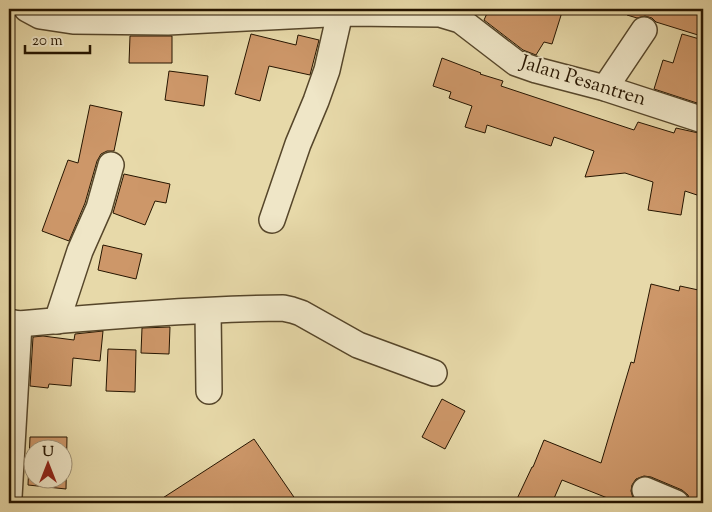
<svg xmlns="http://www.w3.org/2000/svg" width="712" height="512" viewBox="0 0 712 512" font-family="'Sorts Mill Goudy',serif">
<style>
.building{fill:#cd9769;stroke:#261500;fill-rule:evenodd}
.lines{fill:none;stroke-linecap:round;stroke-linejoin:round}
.street-casing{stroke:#56462a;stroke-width:28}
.street{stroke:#efe6c7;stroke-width:25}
.labels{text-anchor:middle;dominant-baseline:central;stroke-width:4;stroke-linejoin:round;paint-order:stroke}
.street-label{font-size:20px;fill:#261500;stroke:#efe6c7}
</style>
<rect width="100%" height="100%" fill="#e7d9a9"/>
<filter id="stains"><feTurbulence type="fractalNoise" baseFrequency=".004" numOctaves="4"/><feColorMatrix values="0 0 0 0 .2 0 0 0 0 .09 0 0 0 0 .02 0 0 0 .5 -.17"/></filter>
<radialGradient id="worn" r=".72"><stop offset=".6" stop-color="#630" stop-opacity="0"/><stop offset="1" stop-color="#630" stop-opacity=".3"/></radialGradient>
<g class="building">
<polygon points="489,9 563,9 552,44 544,42 536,55 523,50 484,20"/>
<polygon points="628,9 703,9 703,17 698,35 656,22 652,18 645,16 637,18 627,15"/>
<polygon points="251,34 296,45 298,35 319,40 310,75 269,66 260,101 235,94"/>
<polygon points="682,34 703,40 703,105 654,89 663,60 673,63"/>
<polygon points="130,36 172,36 172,63 129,63"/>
<polygon points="442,58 481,73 480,74 503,81 501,86 634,130 638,122 674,133 676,128 703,134 703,197 685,191 681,215 648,210 653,182 625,173 585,177 594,151 554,137 551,146 487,125 485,133 465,127 472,106 449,98 451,92 433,86"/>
<polygon points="169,71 208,76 204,106 165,100"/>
<polygon points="90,105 122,112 114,151 107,151 101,154 97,161 85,203 69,241 42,231 68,160 78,163"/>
<polygon points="124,174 170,184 166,203 155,201 145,225 113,213"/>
<polygon points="103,245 142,254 136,279 98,270"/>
<polygon points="651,284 679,291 680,286 703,291 703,503 690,503 688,495 682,490 651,477 644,476 636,479 632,485 631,491 633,498 639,503 620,503 562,480 552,503 515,503 532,467 533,467 544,440 601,463 631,362 634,363"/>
<polygon points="170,327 169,354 141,353 142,328"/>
<polygon points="103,331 100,361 73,358 71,386 49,384 48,388 30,386 33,337 43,336 74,340 75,334"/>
<polygon points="108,349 136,350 135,392 106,391"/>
<polygon points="442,399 465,411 445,449 422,437"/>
<path d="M30,437H67L66,489L28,485ZM32,450H62V480H32Z"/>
<polygon points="254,439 298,503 155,503"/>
</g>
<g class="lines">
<defs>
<g id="street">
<polyline points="27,9 40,16 73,21 168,22 348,13 440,14 460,20 516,63 536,70 605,88 703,120"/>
<polyline points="605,88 644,30"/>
<polyline points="272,220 298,144 316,101 327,70 340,13"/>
<polyline points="208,311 209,391"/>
<polyline points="57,321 80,251 99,208 111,165"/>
<path d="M9,322L19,324C107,316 195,309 283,308L292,310L301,313L358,345L434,373"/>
<polyline points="645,490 676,503"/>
<polyline points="9,497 19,324"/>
</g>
</defs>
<use href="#street" class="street-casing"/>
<use href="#street" class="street"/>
</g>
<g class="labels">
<g class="street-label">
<text transform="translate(583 82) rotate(17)">Jalan Pesantren</text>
</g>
</g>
<rect width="712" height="512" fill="none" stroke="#e7d9a9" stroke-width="30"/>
<rect x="10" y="10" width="692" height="492" fill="none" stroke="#261500" stroke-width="2.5"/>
<rect x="15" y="15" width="682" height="482" fill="none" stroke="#261500"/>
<g transform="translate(48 464)"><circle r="24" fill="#efe6c7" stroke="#9f9277"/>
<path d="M0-4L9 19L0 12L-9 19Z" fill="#8f2418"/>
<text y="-8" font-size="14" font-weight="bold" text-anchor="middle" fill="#261500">U</text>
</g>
<path d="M25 45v8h65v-8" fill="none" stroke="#261500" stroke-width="2.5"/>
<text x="32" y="45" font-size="15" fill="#261500" stroke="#efe6c7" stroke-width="4" paint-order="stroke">20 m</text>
<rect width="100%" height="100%" filter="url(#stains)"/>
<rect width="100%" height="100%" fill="url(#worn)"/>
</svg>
